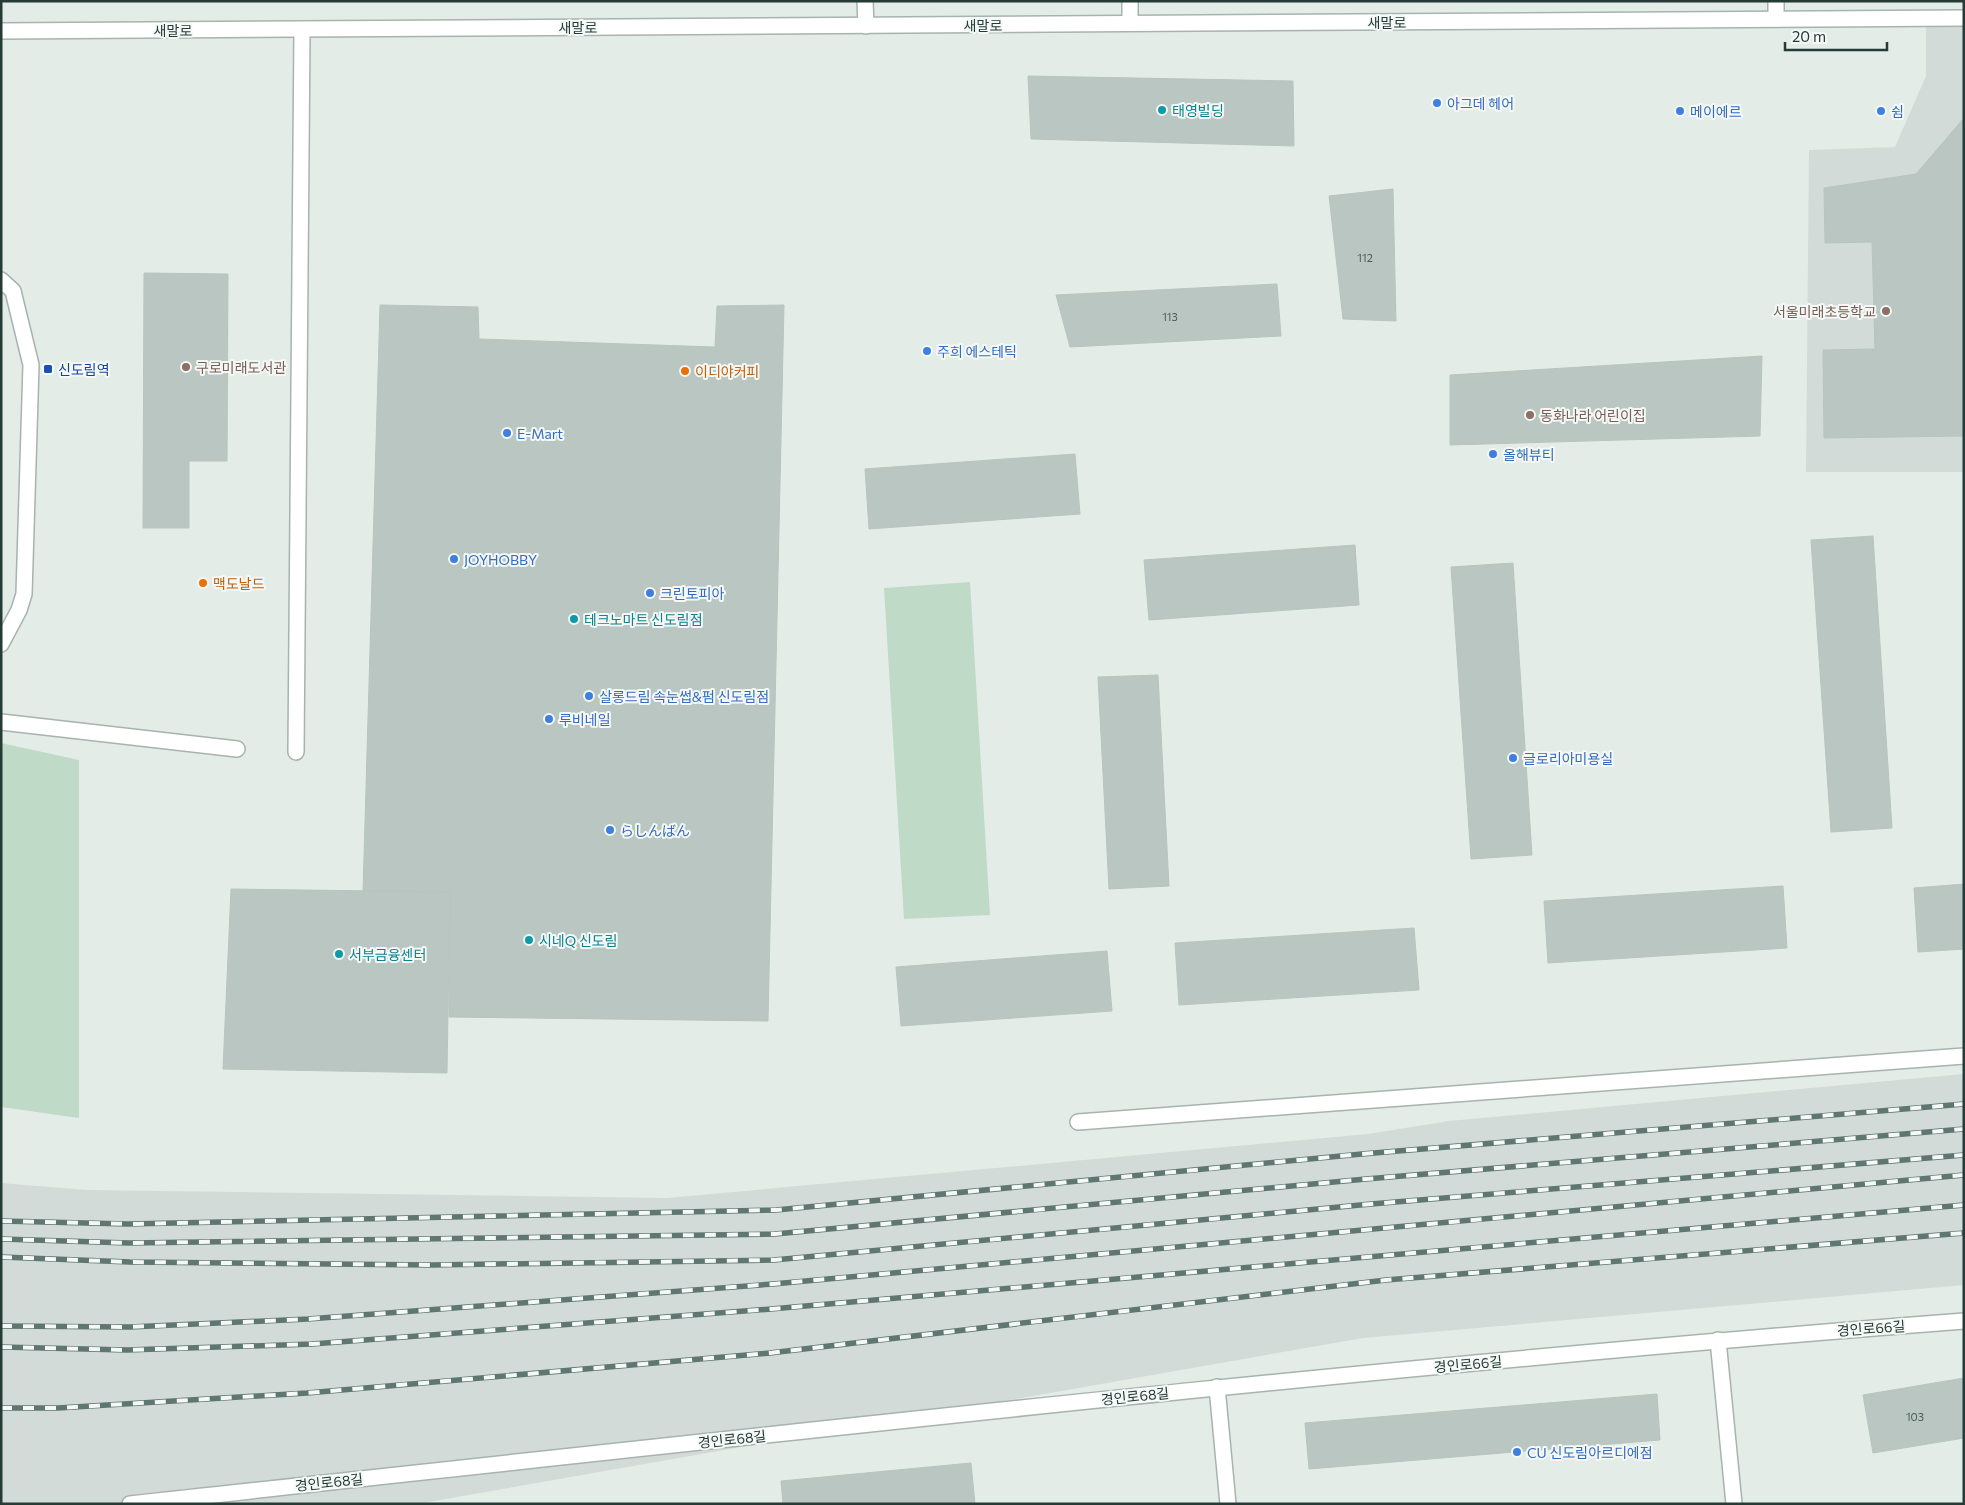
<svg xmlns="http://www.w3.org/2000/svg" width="1965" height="1505" viewBox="0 0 1965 1505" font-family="Commissioner,'Noto Sans KR','Noto Sans JP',sans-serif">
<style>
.built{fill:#d2dbd7}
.green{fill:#bfdac7}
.building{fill:#b9c6c1;stroke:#b7c5bf}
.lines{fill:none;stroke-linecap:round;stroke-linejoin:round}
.service-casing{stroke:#a7b3af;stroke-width:18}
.pedestrian-casing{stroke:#a7b3af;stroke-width:18}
.minor-casing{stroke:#a7b3af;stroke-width:18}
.tertiary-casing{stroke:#a7b3af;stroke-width:18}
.service{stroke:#fff;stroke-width:15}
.pedestrian{stroke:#fff;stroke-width:15}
.minor{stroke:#fff;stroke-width:15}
.tertiary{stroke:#fff;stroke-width:15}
.rail-casing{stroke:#607771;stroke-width:5.5}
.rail{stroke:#f4f8f6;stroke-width:4;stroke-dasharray:11;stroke-linecap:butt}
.shop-dot{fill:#3f7fe0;stroke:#f4f8f6;stroke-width:2}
.culture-dot{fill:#0f9aa8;stroke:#f4f8f6;stroke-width:2}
.education-dot{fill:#8d6e63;stroke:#f4f8f6;stroke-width:2}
.transit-dot{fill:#1a4fb4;stroke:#f4f8f6;stroke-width:2}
.food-dot{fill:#e8710a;stroke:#f4f8f6;stroke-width:2}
.labels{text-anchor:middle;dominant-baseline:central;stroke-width:4;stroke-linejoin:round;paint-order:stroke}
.number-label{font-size:11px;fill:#4a5e59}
.street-label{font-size:14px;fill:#253b36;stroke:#f4f8f6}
.shop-label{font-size:14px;fill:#366cbe;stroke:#f4f8f6;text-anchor:start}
.culture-label{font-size:14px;fill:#0d838f;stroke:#f4f8f6;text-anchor:start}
.education-label{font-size:14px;fill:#785e54;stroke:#f4f8f6;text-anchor:start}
.transit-label{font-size:14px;fill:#164399;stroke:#f4f8f6;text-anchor:start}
.food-label{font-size:14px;fill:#c56008;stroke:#f4f8f6;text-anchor:start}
</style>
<rect width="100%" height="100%" fill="#e4ece8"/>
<g class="built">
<polygon points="1964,18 1964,472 1806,472 1809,150 1895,147 1926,76 1926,19"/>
<polygon points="1964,1074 1964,1285 1363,1338 417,1504 1,1504 1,1183 87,1190 667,1198 1368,1134 1449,1121"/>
</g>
<g class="green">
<polygon points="970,582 990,915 904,919 884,588"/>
<polygon points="1,743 79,760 79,1118 1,1107"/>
</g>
<g class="building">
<polygon points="1028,76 1293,81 1294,146 1031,139"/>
<polygon points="1964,118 1964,436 1824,438 1823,350 1875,349 1872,242 1825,243 1824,188 1916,174"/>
<polygon points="1393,189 1396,321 1343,319 1329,196"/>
<polygon points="144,273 228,274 227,461 189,461 189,528 143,528"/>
<polygon points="1277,284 1281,336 1070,347 1056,295"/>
<polygon points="380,305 478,307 479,339 715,347 717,306 784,305 768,1021 449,1017 450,892 363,891"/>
<polygon points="1762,356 1760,436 1450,445 1450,375"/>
<polygon points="1075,454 1080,514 869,529 865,469"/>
<polygon points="1873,536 1892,828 1831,832 1811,540"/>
<polygon points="1355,545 1359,605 1149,620 1144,560"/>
<polygon points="1513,563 1532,855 1471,859 1451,567"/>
<polygon points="1158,675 1169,886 1109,889 1098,677"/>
<polygon points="1964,884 1964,949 1918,952 1914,888"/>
<polygon points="1783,886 1787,948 1548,963 1544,901"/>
<polygon points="231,889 450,892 447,1073 223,1069"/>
<polygon points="1414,928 1419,990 1179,1005 1175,943"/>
<polygon points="1107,951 1112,1011 901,1026 896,967"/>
<polygon points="1964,1378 1964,1438 1873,1453 1863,1395"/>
<polygon points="1657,1394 1660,1440 1309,1469 1305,1423"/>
<polygon points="971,1463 975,1504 783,1504 781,1481"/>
</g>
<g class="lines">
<defs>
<polyline id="service" points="1,280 13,291 31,365 24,594 19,610 1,644"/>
<g id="pedestrian">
<polyline points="1,722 237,749"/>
<polyline points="296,752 302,30"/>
<polyline points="1078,1122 1964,1056"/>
</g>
<g id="minor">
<polyline points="865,1 866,26"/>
<polyline points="1130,1 1130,23"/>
<polyline points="1776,19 1776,1"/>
<polyline points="1718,1340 1734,1504"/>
<polyline points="1217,1387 1228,1504"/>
<path d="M130,1504C741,1438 1351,1368 1964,1321"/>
</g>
<polyline id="tertiary" points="1,31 1964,18"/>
</defs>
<use href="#service" class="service-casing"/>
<use href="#pedestrian" class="pedestrian-casing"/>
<use href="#minor" class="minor-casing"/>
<use href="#tertiary" class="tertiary-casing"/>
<use href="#service" class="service"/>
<use href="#pedestrian" class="pedestrian"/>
<use href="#minor" class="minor"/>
<use href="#tertiary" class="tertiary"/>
<defs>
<g id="rail">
<polyline points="1,1221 128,1224 776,1210 1362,1154 1964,1104"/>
<polyline points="1,1239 129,1243 775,1234 1366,1179 1964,1129"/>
<polyline points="1,1257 130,1262 432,1265 774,1260 1371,1204 1964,1155"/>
<polyline points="1,1326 130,1327 308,1319 773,1284 1964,1175"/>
<polyline points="1,1347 127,1350 312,1344 771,1309 1964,1205"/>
<polyline points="1,1408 58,1408 307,1393 770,1353 1386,1280 1964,1233"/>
</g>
</defs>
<use href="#rail" class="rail-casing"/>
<use href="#rail" class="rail"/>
</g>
<g class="shop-dot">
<circle cx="1437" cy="103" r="5"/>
<circle cx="1680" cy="111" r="5"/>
<circle cx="1881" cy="111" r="5"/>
<circle cx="927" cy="351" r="5"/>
<circle cx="507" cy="433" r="5"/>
<circle cx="1493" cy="454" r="5"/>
<circle cx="454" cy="559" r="5"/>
<circle cx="650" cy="593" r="5"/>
<circle cx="589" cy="696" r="5"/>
<circle cx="549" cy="719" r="5"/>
<circle cx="1513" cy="758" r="5"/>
<circle cx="610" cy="830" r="5"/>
<circle cx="1517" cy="1452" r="5"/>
</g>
<g class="culture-dot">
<circle cx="1162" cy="110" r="5"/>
<circle cx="574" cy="619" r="5"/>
<circle cx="529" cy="940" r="5"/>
<circle cx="339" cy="954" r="5"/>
</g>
<g class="education-dot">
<circle cx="1886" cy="311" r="5"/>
<circle cx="186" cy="367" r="5"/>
<circle cx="1530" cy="415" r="5"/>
</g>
<rect class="transit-dot" x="43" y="364" width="10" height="10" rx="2.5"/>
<g class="food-dot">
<circle cx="685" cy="371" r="5"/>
<circle cx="203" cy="583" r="5"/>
</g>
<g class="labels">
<g class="number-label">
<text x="1365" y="257">112</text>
<text x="1170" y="316">113</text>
<text x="1915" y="1416">103</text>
</g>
<g class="street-label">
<text x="1387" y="22">새말로</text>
<text x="983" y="25">새말로</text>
<text x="578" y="27">새말로</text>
<text x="173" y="30">새말로</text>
<text transform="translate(1871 1328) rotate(-4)">경인로66길</text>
<text transform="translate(1468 1364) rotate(-5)">경인로66길</text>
<text transform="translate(1135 1396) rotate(-6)">경인로68길</text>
<text transform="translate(732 1439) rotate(-6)">경인로68길</text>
<text transform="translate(329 1482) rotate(-6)">경인로68길</text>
</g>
<g class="shop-label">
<text x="1447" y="103">아그데 헤어</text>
<text x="1690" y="111">메이에르</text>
<text x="1891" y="111">쉼</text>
<text x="937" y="351">주희 에스테틱</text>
<text x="517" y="433">E-Mart</text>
<text x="1503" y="454">올해뷰티</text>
<text x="464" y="559">JOYHOBBY</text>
<text x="660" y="593">크린토피아</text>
<text x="599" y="696">살롱드림 속눈썹&amp;펌 신도림점</text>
<text x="559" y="719">루비네일</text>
<text x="1523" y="758">글로리아미용실</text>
<text x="620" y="830">らしんばん</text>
<text x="1527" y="1452">CU 신도림아르디에점</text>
</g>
<g class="culture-label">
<text x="1172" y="110">태영빌딩</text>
<text x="584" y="619">테크노마트 신도림점</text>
<text x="539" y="940">시네Q 신도림</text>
<text x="349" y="954">서부금융센터</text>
</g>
<g class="education-label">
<text x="1876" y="311" text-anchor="end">서울미래초등학교</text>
<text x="196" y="367">구로미래도서관</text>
<text x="1540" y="415">동화나라 어린이집</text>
</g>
<g class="transit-label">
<text x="58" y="369">신도림역</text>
</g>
<g class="food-label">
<text x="695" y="371">이디야커피</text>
<text x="213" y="583">맥도날드</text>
</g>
</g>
<rect width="1965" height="1505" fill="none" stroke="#253b36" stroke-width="5"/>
<path d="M1785 42v8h102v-8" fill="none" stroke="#253b36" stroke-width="2.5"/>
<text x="1792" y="42" font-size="15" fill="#253b36" stroke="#f4f8f6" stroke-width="4" paint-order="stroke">20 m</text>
</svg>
